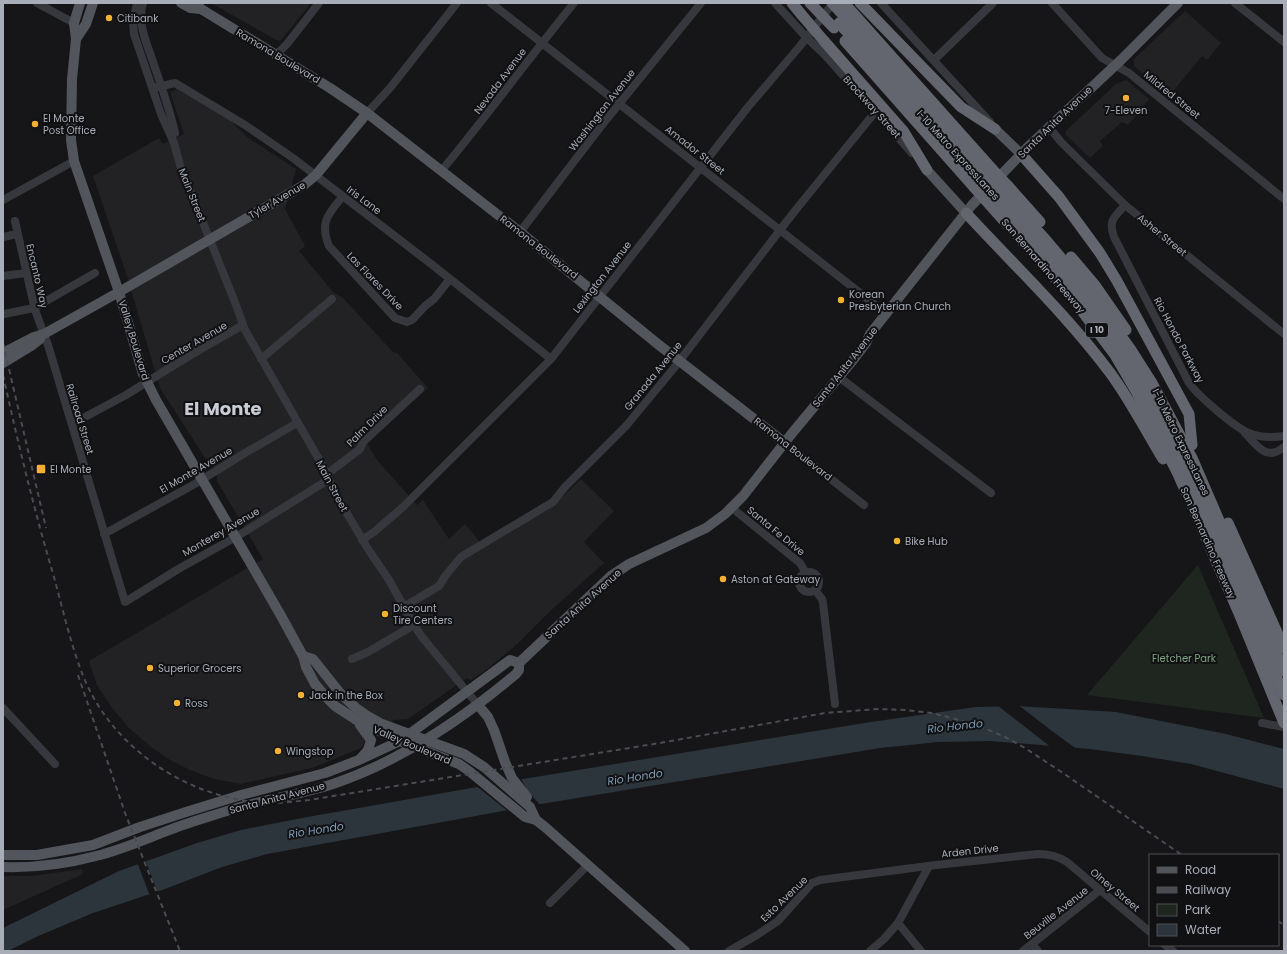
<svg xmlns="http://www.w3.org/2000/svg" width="1287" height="954" viewBox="0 0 1287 954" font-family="Poppins,sans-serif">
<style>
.built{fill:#222225}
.green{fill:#1e261f}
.water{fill:#2c353c}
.pier{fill:#161618}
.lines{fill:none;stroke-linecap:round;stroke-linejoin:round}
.minor{stroke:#37383d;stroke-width:8}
.major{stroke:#53555c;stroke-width:10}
.highway{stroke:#63666e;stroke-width:11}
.rail{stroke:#4a4c52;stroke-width:2;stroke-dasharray:5 4;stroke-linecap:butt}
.highway-bridge{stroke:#63666e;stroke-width:11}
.poi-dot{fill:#f2b134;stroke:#111113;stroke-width:1.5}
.labels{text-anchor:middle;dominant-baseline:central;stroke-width:4;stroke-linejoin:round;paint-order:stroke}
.shield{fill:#111113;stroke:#7b7e86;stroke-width:1}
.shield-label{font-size:9px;font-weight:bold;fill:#a8adb8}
.poi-label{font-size:10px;fill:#a8adb8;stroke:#111113;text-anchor:start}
.street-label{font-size:10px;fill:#a8adb8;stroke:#111113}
.park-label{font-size:10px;fill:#7fa381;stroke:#111113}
.water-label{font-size:11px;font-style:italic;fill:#7f9bb3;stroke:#111113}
.town-label{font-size:18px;font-weight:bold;fill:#c9ccd4;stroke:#111113}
</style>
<rect width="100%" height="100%" fill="#161618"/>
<g class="built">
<polygon points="211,3 311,3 281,40 278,41"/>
<polygon points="1185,11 1221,43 1207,60 1202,56 1170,95 1134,66 1134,59"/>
<polygon points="1126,80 1149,99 1128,125 1122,122 1100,141 1103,146 1090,158 1066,135 1066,131 1116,84"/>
<polygon points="177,89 230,120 247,137 296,169 285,209 305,246 299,251 333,292 343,298 393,352 397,353 428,388 367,443 377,460 417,505 423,500 449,539 465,524 483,546 552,507 581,479 614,511 584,542 604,563 548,613 516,645 490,667 471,680 467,678 408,719 394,720 365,741 361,748 312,768 241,784 214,779 190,770 170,760 151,747 129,728 113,709 97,685 89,661 263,559 217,481 217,477 213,466 209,464 160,388 126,273 93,176 159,138 163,144 184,134 170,92"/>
<polygon points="82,869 83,874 3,910 3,876 32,876"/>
</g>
<polygon class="green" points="1198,565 1264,718 1087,695"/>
<polygon class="water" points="1017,706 1116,712 1226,734 1284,749 1284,789 1191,764 1142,756 1090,749 990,741 938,742 880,748 541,804 267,854 222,867 165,889 93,913 36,937 8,951 3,951 3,928 119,871 197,843 241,830 302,818 523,779 871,722 976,707"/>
<g class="pier">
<polygon points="1017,704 1052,731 1078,750 1052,748 997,705"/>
<polygon points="520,777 528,791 541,806 509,812 475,785"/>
<polygon points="145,859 158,893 150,896 137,862"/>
</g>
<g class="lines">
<g class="minor">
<polyline points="37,3 74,23"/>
<polyline points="137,3 133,21 134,34 161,114 174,143 180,165 236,305 245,330 325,470 332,488 368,549 389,580 414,625 422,637 478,705"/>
<path d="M143,3C137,22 146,41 152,59C160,83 170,109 175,133"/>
<polyline points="491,3 874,304 886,315"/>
<polyline points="775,3 806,37 825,55 912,153"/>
<polyline points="881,3 990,122"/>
<polyline points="1052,3 1102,58 1129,73 1284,199"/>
<polyline points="1235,3 1284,42"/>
<polyline points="276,55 287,44 319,3"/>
<polyline points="934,60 993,3"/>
<polyline points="153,88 175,83 245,125 293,158 430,263 551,359"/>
<polyline points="367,113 390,88 457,3"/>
<polyline points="1049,127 1061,142 1125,205 1284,334"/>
<path d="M442,170C487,116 529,58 574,3"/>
<path d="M343,196C329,213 319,222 329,246L395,318L407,322L412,320L425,306L434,299L450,279"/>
<polyline points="3,200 74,161"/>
<path d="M1125,205C1114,218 1108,220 1114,237L1189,383C1197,394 1206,401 1215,409C1239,429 1252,441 1284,436"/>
<polyline points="15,221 35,310 48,345 125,602 180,568 236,537 328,480"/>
<polyline points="520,232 598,130 701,3"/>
<polyline points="3,237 17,234"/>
<polyline points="3,276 26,273"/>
<polyline points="4,314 34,308 95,273"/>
<polyline points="261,359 332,299"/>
<polyline points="839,377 991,493"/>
<polyline points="72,424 126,395 189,356 243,325"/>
<path d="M1245,433C1257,445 1266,462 1284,447"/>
<polyline points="785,443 864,505"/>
<polyline points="327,474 360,449 363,442 420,389"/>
<polyline points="732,508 800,563 806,573"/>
<polyline points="104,534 193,485 245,453 297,423"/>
<polyline points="362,540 374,532 403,507 551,359 748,107 800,46 833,3"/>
<circle cx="809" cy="582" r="10"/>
<polyline points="815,590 822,599 823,603 835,704"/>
<polyline points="405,606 439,586 446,575 461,557 553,502 565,487 626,426 674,368 794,212 876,111"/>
<polyline points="352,659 368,652 414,625"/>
<polyline points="3,708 55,764"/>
<polyline points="1262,723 1284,727"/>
<polyline points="550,903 588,865"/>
<polyline points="898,923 921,951"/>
<polyline points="1032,944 1038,951"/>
<polyline points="1165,945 1173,951"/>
<path d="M729,951L757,935L778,921L812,883L820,880L936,865L1038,854C1050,854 1058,856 1067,862L1150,932"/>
<polyline points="870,951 884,939 898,923 929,866"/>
<polyline points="1023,951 1100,890"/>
</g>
<g class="major">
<polyline points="80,3 74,23 76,39 72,79 71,140 74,161 119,292 143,374 156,400 280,614 303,656 306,667 315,684 325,696 335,706 358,721 400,741 459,764 469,771 525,817 536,820 545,827 685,951"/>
<polyline points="181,3 190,8 201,9"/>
<polyline points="196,3 201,9 330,88 367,113 520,232 659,345 785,443"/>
<polyline points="76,39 86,24 93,3"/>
<polyline points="995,129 1021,154"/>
<polyline points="927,170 966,213"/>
<polyline points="3,353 34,337 44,334 119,292 304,185 316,175 367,113"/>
<polyline points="3,363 31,346 40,339"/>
<polyline points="303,656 313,659 340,693 356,708 366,715 382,724 464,754 484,767 530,807 536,820"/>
<polyline points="478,705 488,717 494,730 505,762 512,778 527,797"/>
<polyline points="360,725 371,740 368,750 361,758"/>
<polyline points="3,855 37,855 93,845 140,827 186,812 241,795 325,773 359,760 400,741 510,660 519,663"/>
<path d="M3,867C34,868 66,864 96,856C129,848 160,832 192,822C211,816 229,810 248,805C276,798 305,793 333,784C401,761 461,720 516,674L519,670V663L611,576L629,564L706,528L725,514L743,496L793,432L853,360L866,343L870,334L972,205L1027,148L1121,60L1178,3"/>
</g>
<g class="highway">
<polyline points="792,3 801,14"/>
<polyline points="844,3 992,169"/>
<polyline points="860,3 961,107 995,129"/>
<polyline points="844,16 986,175"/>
<polyline points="839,23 980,180"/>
<polyline points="824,41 904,132 927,170"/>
<polyline points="845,41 974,187"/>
<polyline points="1021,154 1059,197 1100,253 1117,281 1189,414 1192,445"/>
<polyline points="1008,186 1040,222"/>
<polyline points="1002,192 1045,239 1089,291 1131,350 1152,383 1192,458 1284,671"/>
<path d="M996,198C1042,250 1090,301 1127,359C1165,419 1194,483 1221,548C1242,597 1263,646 1284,695"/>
<polyline points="990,205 1070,295 1115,355 1136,391 1178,474 1238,611 1284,723"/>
<path d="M966,213C1015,266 1068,316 1111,374C1130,400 1146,431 1163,459"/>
<polyline points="1071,257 1094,284 1126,330"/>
<polyline points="1228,523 1284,648"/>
</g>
<g class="rail">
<polyline points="3,343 46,528"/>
<path d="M3,375C18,443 34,510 54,577C63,610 71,646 84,678C112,746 182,794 254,802C272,804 291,802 309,800L660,743L825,713L878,709L906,710L931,713L952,718L979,726L1005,737L1025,748L1060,771L1182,855"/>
<polyline points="78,675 125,813 180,951"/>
<polyline points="1278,921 1284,925"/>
</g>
<g class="highway-bridge">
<polyline points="810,3 834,28"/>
<polyline points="832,3 844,16"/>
<polyline points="801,14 824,41"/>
<polyline points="992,169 1008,186"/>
<polyline points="986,175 1002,192"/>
<polyline points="980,180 996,198"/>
<polyline points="974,187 990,205"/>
</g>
</g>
<g class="poi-dot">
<circle cx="109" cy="18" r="4"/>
<circle cx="1126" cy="98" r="4"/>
<circle cx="35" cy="124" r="4"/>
<circle cx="841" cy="300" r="4"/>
<rect x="36" y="464" width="10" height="10" rx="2"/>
<circle cx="897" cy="541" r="4"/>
<circle cx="723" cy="579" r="4"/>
<circle cx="385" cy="614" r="4"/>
<circle cx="150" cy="668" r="4"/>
<circle cx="301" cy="695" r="4"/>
<circle cx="177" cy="703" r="4"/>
<circle cx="278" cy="751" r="4"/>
</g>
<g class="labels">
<rect class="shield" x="1086" y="323" width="22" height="14" rx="3"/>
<g class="shield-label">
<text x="1097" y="330">I 10</text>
</g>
<g class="poi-label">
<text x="117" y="18">Citibank</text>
<text x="1126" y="110" text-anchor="middle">7-Eleven</text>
<text x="43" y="118">El Monte<tspan x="43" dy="12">Post Office</tspan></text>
<text x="849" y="294">Korean<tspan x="849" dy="12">Presbyterian Church</tspan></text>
<text x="50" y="469">El Monte</text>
<text x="905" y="541">Bike Hub</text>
<text x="731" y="579">Aston at Gateway</text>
<text x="393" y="608">Discount<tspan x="393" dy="12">Tire Centers</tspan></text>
<text x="158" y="668">Superior Grocers</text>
<text x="309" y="695">Jack in the Box</text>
<text x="185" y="703">Ross</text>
<text x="286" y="751">Wingstop</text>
</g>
<g class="street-label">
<text transform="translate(278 56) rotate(31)">Ramona Boulevard</text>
<text transform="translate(500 81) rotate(-53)">Nevada Avenue</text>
<text transform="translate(1172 95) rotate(39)">Mildred Street</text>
<text transform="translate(872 107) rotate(48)">Brockway Street</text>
<text transform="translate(602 110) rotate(-52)">Washington Avenue</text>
<text transform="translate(1055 122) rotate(-44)">Santa Anita Avenue</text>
<text transform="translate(695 150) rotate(38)">Amador Street</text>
<text transform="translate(958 155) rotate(48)">I-10 Metro ExpressLanes</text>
<text transform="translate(192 195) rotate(68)">Main Street</text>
<text transform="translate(277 200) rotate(-30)">Tyler Avenue</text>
<text transform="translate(364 200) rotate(37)">Iris Lane</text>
<text transform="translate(1162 235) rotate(39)">Asher Street</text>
<text transform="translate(539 247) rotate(38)">Ramona Boulevard</text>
<text transform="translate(1043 266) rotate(49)">San Bernardino Freeway</text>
<text transform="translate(37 276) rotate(77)">Encanto Way</text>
<text transform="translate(602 277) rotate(-52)">Lexington Avenue</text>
<text transform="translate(375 281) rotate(46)">Las Flores Drive</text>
<text transform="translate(134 340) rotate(73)">Valley Boulevard</text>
<text transform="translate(1179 340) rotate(62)">Rio Hondo Parkway</text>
<text transform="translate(194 343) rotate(-30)">Center Avenue</text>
<text transform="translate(845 367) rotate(-52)">Santa Anita Avenue</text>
<text transform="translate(653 376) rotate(-51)">Granada Avenue</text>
<text transform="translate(80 419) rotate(73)">Railroad Street</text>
<text transform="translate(367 426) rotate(-45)">Palm Drive</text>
<text transform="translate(1181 442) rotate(64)">I-10 Metro ExpressLanes</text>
<text transform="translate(793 449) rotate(38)">Ramona Boulevard</text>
<text transform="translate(196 470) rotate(-30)">El Monte Avenue</text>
<text transform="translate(332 486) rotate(62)">Main Street</text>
<text transform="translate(776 531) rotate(39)">Santa Fe Drive</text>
<text transform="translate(221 532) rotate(-30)">Monterey Avenue</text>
<text transform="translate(1208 543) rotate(66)">San Bernardino Freeway</text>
<text transform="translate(583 604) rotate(-42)">Santa Anita Avenue</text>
<text transform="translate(412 745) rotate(23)">Valley Boulevard</text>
<text transform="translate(277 798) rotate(-15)">Santa Anita Avenue</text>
<text transform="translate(970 851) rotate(-6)">Arden Drive</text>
<text transform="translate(1115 890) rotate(40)">Olney Street</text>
<text transform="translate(784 899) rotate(-44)">Esto Avenue</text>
<text transform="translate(1056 913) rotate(-38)">Beuville Avenue</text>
</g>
<g class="park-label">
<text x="1184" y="658">Fletcher Park</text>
</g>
<g class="water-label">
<text transform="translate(955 726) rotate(-6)">Rio Hondo</text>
<text transform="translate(635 777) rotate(-9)">Rio Hondo</text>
<text transform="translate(316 830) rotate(-9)">Rio Hondo</text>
</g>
<g class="town-label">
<text x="223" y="408">El Monte</text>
</g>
</g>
<rect width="1287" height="954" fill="none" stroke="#a8adb8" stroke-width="8"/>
<rect x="1149" y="854" width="130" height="92" fill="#111113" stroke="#4d4f55"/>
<rect x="1157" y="867" width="20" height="6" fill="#53555c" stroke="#4d4f55"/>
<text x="1185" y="874" font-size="12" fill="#a8adb8">Road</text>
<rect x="1157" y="887" width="20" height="6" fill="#4a4c52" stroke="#4d4f55"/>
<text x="1185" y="894" font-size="12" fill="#a8adb8">Railway</text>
<rect x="1157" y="904" width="20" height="12" fill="#1e261f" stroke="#4d4f55"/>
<text x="1185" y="914" font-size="12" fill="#a8adb8">Park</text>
<rect x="1157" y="924" width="20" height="12" fill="#2c353c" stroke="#4d4f55"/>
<text x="1185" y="934" font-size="12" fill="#a8adb8">Water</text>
</svg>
